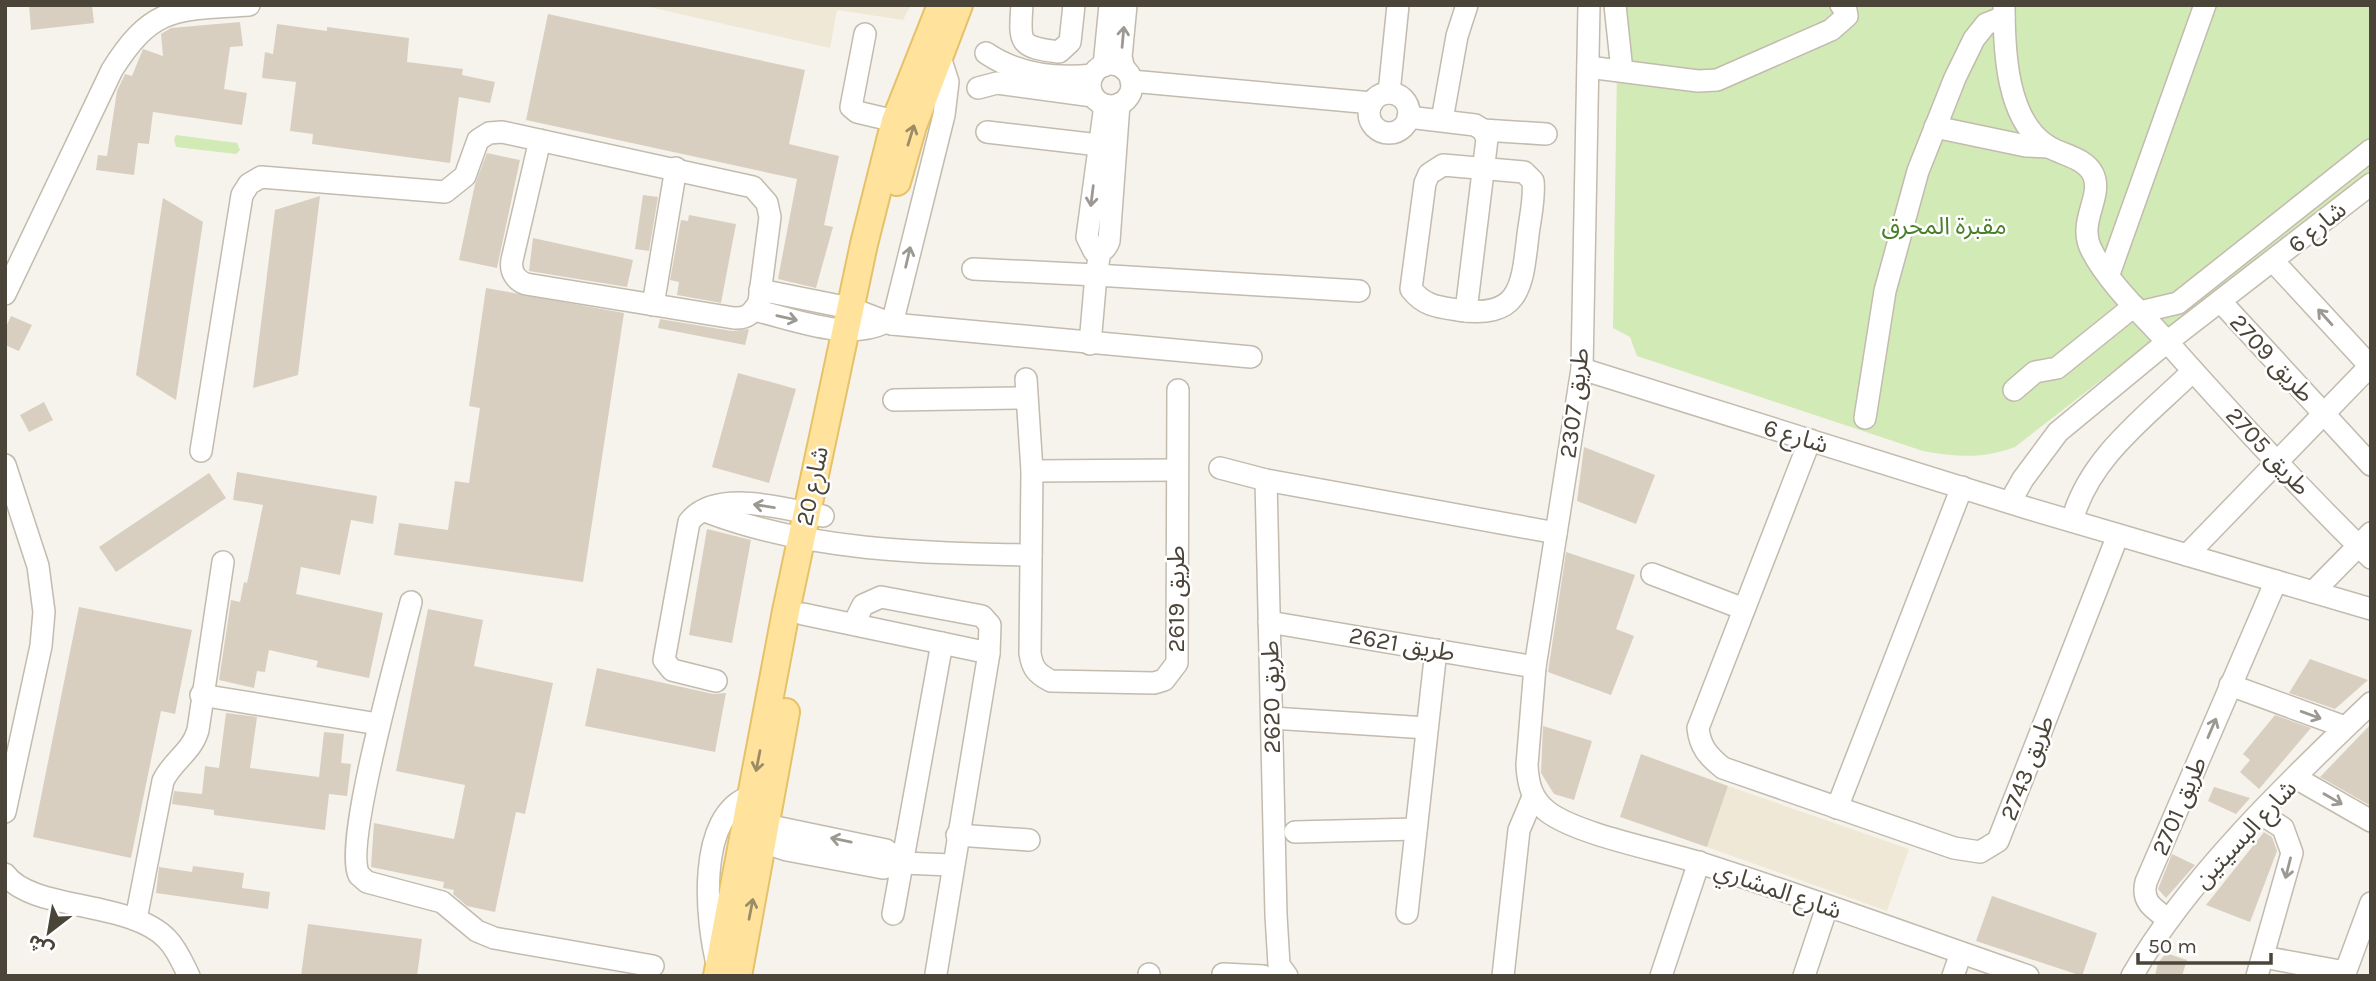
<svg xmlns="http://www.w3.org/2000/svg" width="2376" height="981" viewBox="0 0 2376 981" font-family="Karla,'Noto Sans Arabic',sans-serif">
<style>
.education{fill:#efe8d6}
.green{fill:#d2eab5}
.building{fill:#d8cfc1}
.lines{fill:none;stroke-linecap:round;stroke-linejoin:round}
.minor-casing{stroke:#c2bbae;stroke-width:24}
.major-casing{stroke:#e6c16a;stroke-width:30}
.minor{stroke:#fff;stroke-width:21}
.major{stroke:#ffe39c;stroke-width:26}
.oneway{stroke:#9c9892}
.oneway2{stroke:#9c8c66}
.labels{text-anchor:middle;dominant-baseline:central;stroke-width:5;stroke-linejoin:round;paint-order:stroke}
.park-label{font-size:24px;fill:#4a7f2a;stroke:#fff}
.street-label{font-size:24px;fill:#4b4439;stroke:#fff}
</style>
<rect width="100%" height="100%" fill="#f6f3ec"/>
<g class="education">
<polygon points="640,5 911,5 903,20 837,10 830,48"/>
<polygon points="1728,786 1909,849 1887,911 1707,847"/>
</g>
<g class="green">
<path d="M1618,5H2371V171L2015,447C1983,459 1957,457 1923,451L1637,356L1630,337L1613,328Z"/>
<polygon points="176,135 237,143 240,150 236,154 176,147 174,139"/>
</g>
<g class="building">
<polygon points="29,5 92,5 94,23 31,30"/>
<polygon points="548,14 805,70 789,144 839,156 824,225 833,227 816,288 778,279 797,179 526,120"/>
<polygon points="240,22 243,46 230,47 224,89 247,93 242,125 153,112 149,144 138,143 134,175 96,170 98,155 107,156 117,91 125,74 132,76 143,49 163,56 161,34 171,28"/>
<polygon points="277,24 327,31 327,27 409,38 407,62 463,69 462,75 495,82 490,103 459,97 450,163 312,144 313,134 290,131 296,82 262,78 265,52 273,54"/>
<polygon points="487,153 520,160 497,268 459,260 475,184"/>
<polygon points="643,195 658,197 649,251 635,249"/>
<polygon points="320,196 298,375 253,388 275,210"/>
<polygon points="163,198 203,222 176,400 136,375"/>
<polygon points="689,215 736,224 721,303 677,295 679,282 670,280 681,220 688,221"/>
<polygon points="533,238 633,260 627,287 529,271"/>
<polygon points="486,288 624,313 583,582 394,555 399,523 448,530 455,481 469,483 480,408 469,406"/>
<polygon points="11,316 32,325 19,351 5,345 5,329"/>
<polygon points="660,319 732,331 749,329 745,345 658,328"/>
<polygon points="738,373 796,389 769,483 712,467"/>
<polygon points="44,402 53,420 29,432 20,415"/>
<polygon points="1584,447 1655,475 1636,524 1577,501"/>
<polygon points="237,472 377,496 373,524 351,520 340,575 301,567 296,594 383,613 369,678 316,667 318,661 269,650 265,672 257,671 254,688 219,680 231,600 240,602 244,582 247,583 263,505 233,500"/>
<polygon points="209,473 226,498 116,572 99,547"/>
<polygon points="707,529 751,540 732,643 689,635"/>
<polygon points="1566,552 1635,575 1616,629 1634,636 1611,695 1548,672"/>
<polygon points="79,607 192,630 175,714 161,711 131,858 33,837"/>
<polygon points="428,609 483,620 474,666 553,683 525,814 516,812 495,912 467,906 453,894 454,890 443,888 444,882 371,867 374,823 454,839 465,785 396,771"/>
<polygon points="2310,659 2368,680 2335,709 2289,693"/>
<polygon points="597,668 713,694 726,693 715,752 585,726"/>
<polygon points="226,713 257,717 250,768 319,777 324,732 344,734 341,763 351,764 347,796 329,794 325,830 214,815 214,810 172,804 174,791 202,794 205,766 219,768"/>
<polygon points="2275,715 2311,728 2259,789 2240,772 2250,760 2243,754"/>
<polygon points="2371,724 2371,806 2320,777"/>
<polygon points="1543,726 1592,741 1574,800 1554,794 1541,773"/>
<polygon points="1641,754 1728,786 1707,847 1620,817"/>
<polygon points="2214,787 2250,798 2236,814 2208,801"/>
<polygon points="2264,832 2272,837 2277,851 2250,922 2206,905"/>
<polygon points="2172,854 2195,865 2166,898 2158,889"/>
<polygon points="193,866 244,873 242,888 270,892 268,909 156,893 159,867 192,872"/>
<polygon points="1992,896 2097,933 2082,976 1976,941"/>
<polygon points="308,924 422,939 417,976 301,976"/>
<polygon points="2166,953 2187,960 2182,976 2155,976 2158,963"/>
</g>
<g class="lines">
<defs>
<g id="minor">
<path d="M1022,5C1019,44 1019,47 1059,52L1070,42L1074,5"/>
<path d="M1589,5L1582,369L1535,667L1527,765C1528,785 1532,800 1548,812C1579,835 1660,850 1700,863C1810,898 1918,938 2028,976"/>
<polyline points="1615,5 1622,71"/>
<path d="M2004,5C2004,49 2006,122 2049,147C2063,155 2085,158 2093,174C2104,197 2076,222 2092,251C2109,284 2145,317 2170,345C2235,418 2301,490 2371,558"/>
<polyline points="865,34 851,107 857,112 895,121"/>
<path d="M986,53C1017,74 1056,79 1093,75"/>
<circle cx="1111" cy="85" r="21"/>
<polyline points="1104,66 1110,5"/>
<polyline points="1588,67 1698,81 1717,80 1831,30 1847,16 1846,10 1841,5"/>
<polyline points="1124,69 1121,57 1126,5"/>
<polyline points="1131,81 1372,103"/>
<polyline points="978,88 997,83 1093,96"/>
<polyline points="1389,93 1398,5"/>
<circle cx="1389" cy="113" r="20"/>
<path d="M1105,105L1087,237L1094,251C1103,252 1106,249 1109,241L1119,104"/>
<polyline points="1408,117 1475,125 1483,130 1487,139 1466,311"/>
<polyline points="1442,120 1457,36 1467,5"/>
<polyline points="1935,127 2026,146 2049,147"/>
<polyline points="1483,130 1546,134"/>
<polyline points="987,132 1099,145"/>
<path d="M1443,165L1524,172L1533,181C1535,198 1530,218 1528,235C1522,286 1521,319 1458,310C1438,307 1424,306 1411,289L1425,183L1429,174Z"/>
<polyline points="1100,252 1096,275 1359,291"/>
<polyline points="2274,262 2371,367"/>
<polyline points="973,269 1096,275 1090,344"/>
<polyline points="2109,274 2205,5"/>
<polyline points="760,290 850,308 892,324 1251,357"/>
<path d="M5,294L112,70C153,4 178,10 249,5"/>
<polyline points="2221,302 2371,465"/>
<polyline points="653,305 676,168"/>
<path d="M754,310C793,319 846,341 884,323"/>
<polyline points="2140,312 2178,303 2371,150"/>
<polyline points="892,324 944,115 948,82 940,57"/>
<polyline points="1582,369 2027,508 2371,609"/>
<path d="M1026,379L1032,471L1030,653C1032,668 1037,674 1051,681L1154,683L1164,680L1177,663L1178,390"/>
<polyline points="2014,390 2035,372 2057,368 2134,306"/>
<polyline points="894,400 1026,398"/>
<polyline points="1865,418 1885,291 1918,171 1955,78 1974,39 1986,24 2004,17"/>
<path d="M1810,440L1698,728C1700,747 1708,756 1723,768L1954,848L1980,852L1998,841L2118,535"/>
<path d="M201,451L242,195L249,184L261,177L445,192L465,176L478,140L489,133L502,132L753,187L767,203L770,217L759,302C753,313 747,319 734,318L526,284C515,280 510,271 512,260L540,140"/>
<polyline points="5,465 38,566 44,612 41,646 5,812"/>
<polyline points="1220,468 1266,480 1556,533"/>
<polyline points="1032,471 1176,470"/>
<polyline points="1266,480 1276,915 1279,965 1287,976"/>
<polyline points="2010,502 2023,479 2058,432 2167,342 2371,184"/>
<path d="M705,511C808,551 922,553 1031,555"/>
<path d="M2072,521C2089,457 2147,416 2193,371"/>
<polyline points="2187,555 2371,365"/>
<polyline points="1652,574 1744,609"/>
<polyline points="2313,592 2371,533"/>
<path d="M411,602C400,646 343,844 359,875L367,882L442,902L477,931L494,938L653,966"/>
<polyline points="803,614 989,653"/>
<polyline points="1269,622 1535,667"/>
<polyline points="854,623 863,605 881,597 982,616 990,625 989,653 936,974"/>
<path d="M716,681L672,670L664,660L689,522C716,487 787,510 823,516"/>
<polyline points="2230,685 2345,727"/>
<polyline points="201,695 378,724"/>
<polyline points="1272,718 1427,728"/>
<polyline points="2296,778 2371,821"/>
<polyline points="1837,808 1962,487"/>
<polyline points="766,825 886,850 903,863"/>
<polyline points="1295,832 1416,829"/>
<polyline points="957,835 1029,840"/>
<polyline points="763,842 787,850 883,868 903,863 951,865"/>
<path d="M5,874C31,911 130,900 167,939C177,949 183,964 189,976"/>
<polyline points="1407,913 1436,650"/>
<polyline points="893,914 942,643"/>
<path d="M136,919L163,781C172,761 192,752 198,730L223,562"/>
<path d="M2168,919C2154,909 2141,902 2146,882L2276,581"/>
<polyline points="2263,957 2345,972"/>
<path d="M718,967C706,923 695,813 752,796"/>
<polyline points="1223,974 1263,976"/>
<polyline points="1149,976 1149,974"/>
<polyline points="1503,976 1519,830 1533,797"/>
<polyline points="1661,976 1699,862"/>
<polyline points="1804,976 1827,907"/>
<polyline points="1953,976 1961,953"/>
<path d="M2132,976C2188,878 2289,781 2371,703"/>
<polyline points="2257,976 2292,853 2283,828 2261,814"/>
<polyline points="2344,976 2371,903"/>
</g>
<g id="major">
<polyline points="897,182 913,126 959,5"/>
<polyline points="717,976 786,611 864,244 895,121 941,5"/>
<polyline points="738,976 786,712"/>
</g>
</defs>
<use href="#minor" class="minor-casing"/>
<use href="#major" class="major-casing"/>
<use href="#minor" class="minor"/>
<use href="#major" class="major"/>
</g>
<defs><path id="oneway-shaft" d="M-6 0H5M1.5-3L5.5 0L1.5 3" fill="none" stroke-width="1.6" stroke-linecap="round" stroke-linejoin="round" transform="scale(1.75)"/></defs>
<g class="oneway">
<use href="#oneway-shaft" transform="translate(1123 37) rotate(-85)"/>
<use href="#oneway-shaft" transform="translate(1092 196) rotate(97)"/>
<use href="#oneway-shaft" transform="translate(908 257) rotate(-77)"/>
<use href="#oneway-shaft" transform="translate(2325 317) rotate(-132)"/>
<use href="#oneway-shaft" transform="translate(787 318) rotate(13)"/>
<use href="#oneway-shaft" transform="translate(764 506) rotate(-171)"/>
<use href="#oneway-shaft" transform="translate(2311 715) rotate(20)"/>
<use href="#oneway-shaft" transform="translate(2212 728) rotate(-67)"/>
<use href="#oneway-shaft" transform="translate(2333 799) rotate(30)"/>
<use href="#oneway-shaft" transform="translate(841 840) rotate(-168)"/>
<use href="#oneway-shaft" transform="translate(2288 868) rotate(104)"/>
</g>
<g class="oneway2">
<use href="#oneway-shaft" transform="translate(911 135) rotate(-73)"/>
<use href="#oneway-shaft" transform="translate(758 761) rotate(101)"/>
<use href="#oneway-shaft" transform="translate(751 909) rotate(-79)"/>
</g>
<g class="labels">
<g class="park-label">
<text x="1944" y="226">مقبرة المحرق</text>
</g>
<g class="street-label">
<text transform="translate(2317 227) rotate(-39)">شارع 6</text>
<text transform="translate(2272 358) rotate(47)">طريق 2709</text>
<text transform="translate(1574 403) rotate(-83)">طريق 2307</text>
<text transform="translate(1796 436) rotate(17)">شارع 6</text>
<text transform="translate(2268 451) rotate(47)">طريق 2705</text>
<text transform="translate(812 486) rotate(-78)">شارع 20</text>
<text transform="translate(1176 599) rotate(-90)">طريق 2619</text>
<text transform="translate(1402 644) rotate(10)">طريق 2621</text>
<text transform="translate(1271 697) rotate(-91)">طريق 2620</text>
<text transform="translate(2027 768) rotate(-69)">طريق 2743</text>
<text transform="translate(2179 806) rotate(-67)">طريق 2701</text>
<text transform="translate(2245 834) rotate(-47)">شارع البسيتين</text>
<text transform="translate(1778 890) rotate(19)">شارع المشاري</text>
</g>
</g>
<rect width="2376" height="981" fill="none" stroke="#4b4439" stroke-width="14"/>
<g transform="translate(49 932) rotate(211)" stroke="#ffffff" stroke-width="5" paint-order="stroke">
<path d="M0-5L12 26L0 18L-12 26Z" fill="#4b4439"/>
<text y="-10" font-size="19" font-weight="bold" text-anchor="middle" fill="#4b4439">ش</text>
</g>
<path d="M2138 953v10h133v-10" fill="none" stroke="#4b4439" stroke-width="3.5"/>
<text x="2148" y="953" font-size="21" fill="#4b4439" stroke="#ffffff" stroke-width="5" paint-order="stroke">50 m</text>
</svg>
